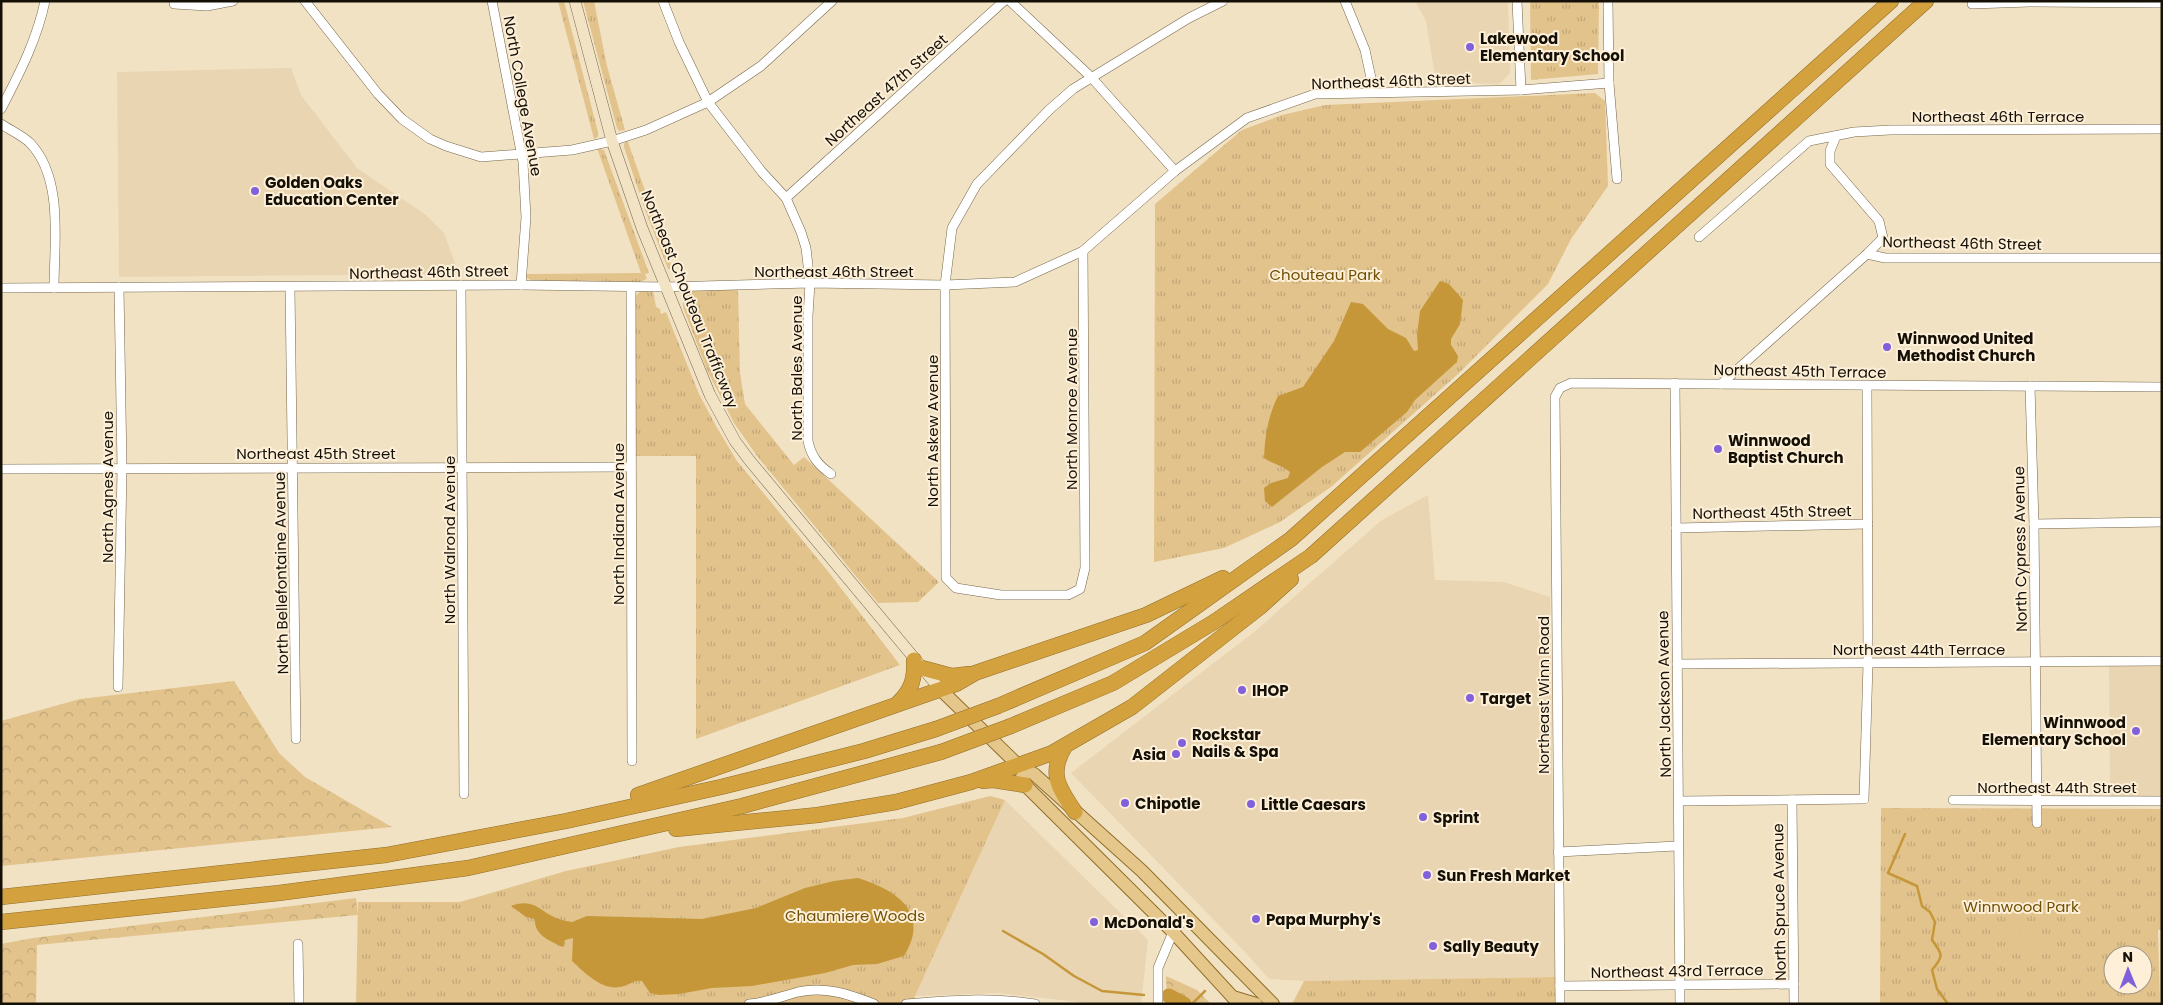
<svg xmlns="http://www.w3.org/2000/svg" width="2163" height="1005" viewBox="0 0 2163 1005" font-family="Poppins,sans-serif">
<style>
.built{fill:#e9d5b1}
.grass{fill:url(#grass-tufts);fill-rule:evenodd}
.forest{fill:url(#forest-crowns)}
.pitch{fill:#e2c38c}
.water{fill:#c59739}
.lines{fill:none;stroke-linecap:round;stroke-linejoin:round}
.stream{stroke:#c59739;stroke-width:2.5}
.river{stroke:#c59739;stroke-width:15}
.minor-casing{stroke:#75664c;stroke-width:10}
.secondary-casing{stroke:#75664c;stroke-width:12}
.primary-casing{stroke:#906e2a;stroke-width:14}
.motorway-casing{stroke:#906e2a;stroke-width:16}
.minor{stroke:#fff;stroke-width:9}
.secondary{stroke:#f2e3c5;stroke-width:11}
.primary{stroke:#e5c78b;stroke-width:12}
.motorway{stroke:#d3a13e;stroke-width:15}
.motorway-bridge-casing{stroke:#906e2a;stroke-width:16;stroke-linecap:butt}
.motorway-bridge{stroke:#d3a13e;stroke-width:15}
.poi-dot{fill:#8060db;stroke:#fdefd8;stroke-width:2}
.labels{text-anchor:middle;dominant-baseline:central;stroke-width:4;stroke-linejoin:round;paint-order:stroke}
.poi-label{font-size:15px;font-weight:bold;fill:#151006;stroke:#fdefd8;text-anchor:start}
.street-label{font-size:15px;fill:#151006;stroke:#fdefd8}
.park-label{font-size:15px;fill:#6f5005;stroke:#fdefd8}
</style>
<defs>
<pattern id="grass-tufts" width="24" height="20" patternUnits="userSpaceOnUse" patternTransform="scale(1.25)"><rect width="24" height="20" fill="#e2c38c"/><path d="M3 7l-1-3M5 7V3M7 7l1-3M15 17l-1-3M17 17v-4M19 17l1-3" fill="none" stroke="#c1a677"/></pattern>
<pattern id="forest-crowns" width="20" height="18" patternUnits="userSpaceOnUse" patternTransform="scale(1.25)"><rect width="20" height="18" fill="#e2c38c"/><path d="M2 6a3 3 0 1 1 6 0M12 15a3 3 0 1 1 6 0" fill="none" stroke="#c1a677"/></pattern>
</defs>
<rect width="100%" height="100%" fill="#f2e2c4"/>
<g class="built">
<polygon points="1415,1 1508,1 1510,73 1499,84 1436,82 1426,21"/>
<polygon points="291,68 301,95 357,168 426,215 444,233 459,274 119,277 117,72"/>
<polygon points="1428,495 1435,580 1504,582 1550,597 1555,977 1304,981 1269,979 1246,953 1071,773 1254,632 1382,520"/>
<polygon points="2109,665 2162,665 2162,797 2110,797"/>
<polygon points="1005,800 1148,940 1141,1004 1096,1004 999,993 915,996"/>
</g>
<g class="grass">
<polygon points="558,1 564,1 598,132 598,137 594,139"/>
<polygon points="583,1 594,1 607,66 625,130 619,131 617,128"/>
<polygon points="1530,1 1599,1 1598,74 1531,80"/>
<polygon points="1595,93 1605,101 1608,186 1571,239 1548,284 1457,375 1331,487 1280,522 1224,548 1154,562 1155,204 1242,130 1282,115 1325,105"/>
<polygon points="628,141 630,148 673,270 668,269 645,210 624,147 625,142"/>
<polygon points="597,148 604,150 649,273 645,274 647,279 639,282 532,281 527,278 526,274 641,273"/>
<path d="M738,290L740,373L745,404L794,465L804,457L939,582L918,602L878,603L757,456L734,423L707,370L683,307C683,303 683,298 685,295C692,287 728,290 738,290Z"/>
<polygon points="641,291 653,291 656,307 660,309 661,314 666,312 699,394 716,426 737,461 827,570 900,665 696,739 696,456 635,456 634,297"/>
<polygon points="990,796 1005,800 915,996 914,1004 356,1004 358,902 460,902 566,871 679,847 903,818"/>
<path d="M1881,808L2162,809V930H2158L2160,1004H1880ZM2113,955H2143V985H2113Z"/>
<polygon points="1555,977 1555,1004 1292,1004 1304,981"/>
</g>
<g class="forest">
<polygon points="234,681 279,753 305,777 392,827 1,866 1,721 80,699"/>
<polygon points="356,898 358,915 37,945 36,1004 1,1004 1,944 33,938"/>
<polygon points="1166,976 1197,990 1211,1004 1171,1004 1167,1002"/>
</g>
<g class="pitch">
<polygon points="2020,921 2021,952 2007,952 2006,922"/>
<polygon points="2025,921 2040,921 2040,951 2026,952"/>
</g>
<g class="water">
<path d="M1440,281L1449,284L1463,300L1460,324L1451,339V345L1458,356L1457,362L1415,400L1407,412L1360,452H1345L1322,467L1272,507L1265,501L1264,488L1271,483L1288,478L1290,472C1282,465 1273,464 1264,458C1265,436 1268,416 1278,396L1303,387L1334,341L1351,302L1363,304L1388,329L1406,338L1414,351L1418,350L1417,335L1420,311Z"/>
<path d="M858,878C896,890 931,912 904,956L877,964L853,965L825,973L752,986L712,988L679,994L659,995L650,993L642,981C633,980 632,984 624,986C604,993 585,973 572,961L573,938L565,940L563,947C550,941 534,935 535,919L526,917L511,906C535,898 537,910 556,918C561,920 566,921 572,922L587,916L702,919L756,908L805,888L834,881Z"/>
</g>
<g class="lines">
<g class="stream">
<path d="M1905,834L1888,873L1917,886L1922,906L1930,912L1935,922L1932,940C1943,955 1944,956 1932,970L1937,989L1948,1004"/>
<polyline points="1003,931 1043,954 1074,976 1102,991 1144,995"/>
<polyline points="1192,1004 1205,991"/>
</g>
<polyline class="river" points="1169,996 1184,1004"/>
<defs>
<g id="minor">
<polyline points="305,1 378,94 402,119 430,139 446,146 481,157 572,150 612,141 646,130 708,102 761,66 832,1"/>
<polyline points="492,1 523,162 526,217 521,285"/>
<path d="M663,1L679,42L708,102L762,172L786,198L801,232L806,248L810,283L808,316V441C811,456 818,465 831,474"/>
<polyline points="1010,1 1091,77 1175,171"/>
<polyline points="1345,1 1365,50 1374,92"/>
<polyline points="1517,1 1521,90"/>
<polyline points="1608,1 1609,83 1617,179"/>
<polyline points="174,4 207,6 233,1"/>
<polyline points="1972,4 2030,2 2162,3"/>
<path d="M1,109C19,74 37,40 45,1"/>
<path d="M1,124C10,130 23,136 30,143C64,178 54,244 54,288"/>
<polyline points="786,198 1004,1"/>
<polyline points="1699,237 1809,141 1854,132 1890,130 2162,129"/>
<polyline points="1083,251 1085,568 1080,589 1068,595 1001,595 956,588 946,578 946,574 945,285 952,228 977,184 1049,110 1073,89 1189,18 1223,1"/>
<polyline points="1867,254 1885,258 2162,258"/>
<polyline points="461,285 464,794"/>
<polyline points="631,287 632,761"/>
<polyline points="1,288 521,285 666,287 810,283 945,285 1015,282 1083,251 1175,171 1247,118 1315,94 1521,90 1609,83"/>
<polyline points="290,288 296,739"/>
<polyline points="1675,383 1680,1004"/>
<polyline points="1721,384 1867,254 1883,238 1879,221 1830,164 1830,151 1836,136"/>
<polyline points="2030,386 2034,524 2037,823"/>
<polyline points="1,469 631,467"/>
<polyline points="2034,524 2162,522"/>
<polyline points="1676,528 1868,524"/>
<polyline points="1677,664 2162,661"/>
<polyline points="118,687 122,468 119,287"/>
<polyline points="1792,800 1794,1004"/>
<polyline points="1953,800 2162,801"/>
<polyline points="1679,801 1864,799 1868,664 1867,386"/>
<polyline points="1558,852 1677,846"/>
<polyline points="298,944 299,1004"/>
<polyline points="1560,986 1794,984"/>
<path d="M749,1004C769,1002 779,997 798,992C825,986 848,994 874,1004"/>
<path d="M906,1004C949,1000 992,997 1035,1004"/>
<polyline points="1158,1004 1158,968 1173,932 1187,916"/>
<polyline points="1560,1004 1555,397 1560,388 1571,383 2162,387"/>
</g>
<polyline id="secondary" points="575,1 612,141 642,228 710,395 735,441 750,461 940,689"/>
<g id="primary">
<polyline points="940,689 1018,765 1034,774 1142,871 1273,1004"/>
<polyline points="1022,777 1025,785 1173,932 1239,1004"/>
<polyline points="1233,997 1256,1004"/>
</g>
<g id="motorway">
<polyline points="922,668 952,676 969,674"/>
<path d="M898,703C912,690 915,678 914,660"/>
<polyline points="998,706 1145,643 1291,539 1891,1"/>
<polyline points="1011,726 1113,683 1214,622 1311,556 1926,1"/>
<path d="M1065,746C1048,774 1059,788 1075,812"/>
<polyline points="983,781 993,780 1025,785"/>
<polyline points="638,795 956,684 975,673 1146,615 1223,578"/>
<polyline points="676,829 818,815 896,802 971,782 1052,753 1132,707 1260,607 1291,579"/>
<polyline points="1,897 386,855 566,821 721,787 864,751 936,729"/>
<polyline points="1,922 279,893 468,868 742,806 941,752"/>
</g>
</defs>
<use href="#minor" class="minor-casing"/>
<use href="#secondary" class="secondary-casing"/>
<use href="#primary" class="primary-casing"/>
<use href="#motorway" class="motorway-casing"/>
<use href="#minor" class="minor"/>
<use href="#secondary" class="secondary"/>
<use href="#primary" class="primary"/>
<use href="#motorway" class="motorway"/>
<defs>
<g id="motorway-bridge">
<polyline points="936,729 998,706"/>
<polyline points="941,752 1011,726"/>
</g>
</defs>
<use href="#motorway-bridge" class="motorway-bridge-casing"/>
<use href="#motorway-bridge" class="motorway-bridge"/>
</g>
<g class="poi-dot">
<circle cx="1470" cy="47" r="5"/>
<circle cx="255" cy="191" r="5"/>
<circle cx="1887" cy="347" r="5"/>
<circle cx="1718" cy="449" r="5"/>
<circle cx="1242" cy="690" r="5"/>
<circle cx="1470" cy="698" r="5"/>
<circle cx="2136" cy="731" r="5"/>
<circle cx="1182" cy="743" r="5"/>
<circle cx="1176" cy="754" r="5"/>
<circle cx="1125" cy="803" r="5"/>
<circle cx="1251" cy="804" r="5"/>
<circle cx="1423" cy="817" r="5"/>
<circle cx="1427" cy="875" r="5"/>
<circle cx="1256" cy="919" r="5"/>
<circle cx="1094" cy="922" r="5"/>
<circle cx="1433" cy="946" r="5"/>
</g>
<g class="labels">
<g class="poi-label">
<text x="1480" y="38">Lakewood<tspan x="1480" dy="17">Elementary School</tspan></text>
<text x="265" y="182">Golden Oaks<tspan x="265" dy="17">Education Center</tspan></text>
<text x="1897" y="338">Winnwood United<tspan x="1897" dy="17">Methodist Church</tspan></text>
<text x="1728" y="440">Winnwood<tspan x="1728" dy="17">Baptist Church</tspan></text>
<text x="1252" y="690">IHOP</text>
<text x="1480" y="698">Target</text>
<text x="2126" y="722" text-anchor="end">Winnwood<tspan x="2126" dy="17">Elementary School</tspan></text>
<text x="1192" y="734">Rockstar<tspan x="1192" dy="17">Nails &amp; Spa</tspan></text>
<text x="1166" y="754" text-anchor="end">Asia</text>
<text x="1135" y="803">Chipotle</text>
<text x="1261" y="804">Little Caesars</text>
<text x="1433" y="817">Sprint</text>
<text x="1437" y="875">Sun Fresh Market</text>
<text x="1266" y="919">Papa Murphy's</text>
<text x="1104" y="922">McDonald's</text>
<text x="1443" y="946">Sally Beauty</text>
</g>
<g class="street-label">
<text transform="translate(1391 81) rotate(-2)">Northeast 46th Street</text>
<text transform="translate(886 90) rotate(-42)">Northeast 47th Street</text>
<text transform="translate(523 96) rotate(80)">North College Avenue</text>
<text x="1998" y="116">Northeast 46th Terrace</text>
<text transform="translate(1962 243) rotate(1)">Northeast 46th Street</text>
<text x="834" y="271">Northeast 46th Street</text>
<text transform="translate(429 272) rotate(-1)">Northeast 46th Street</text>
<text transform="translate(690 299) rotate(68)">Northeast Chouteau Trafficway</text>
<text transform="translate(796 368) rotate(-90)">North Bales Avenue</text>
<text transform="translate(1800 371) rotate(1)">Northeast 45th Terrace</text>
<text transform="translate(1071 409) rotate(-90)">North Monroe Avenue</text>
<text transform="translate(932 431) rotate(-90)">North Askew Avenue</text>
<text x="316" y="453">Northeast 45th Street</text>
<text transform="translate(107 487) rotate(-90)">North Agnes Avenue</text>
<text transform="translate(1772 512) rotate(-1)">Northeast 45th Street</text>
<text transform="translate(618 524) rotate(-90)">North Indiana Avenue</text>
<text transform="translate(449 540) rotate(-90)">North Walrond Avenue</text>
<text transform="translate(2020 549) rotate(-91)">North Cypress Avenue</text>
<text transform="translate(281 573) rotate(-91)">North Bellefontaine Avenue</text>
<text x="1919" y="649">Northeast 44th Terrace</text>
<text transform="translate(1664 694) rotate(-91)">North Jackson Avenue</text>
<text transform="translate(1543 695) rotate(-90)">Northeast Winn Road</text>
<text x="2057" y="787">Northeast 44th Street</text>
<text transform="translate(1779 902) rotate(-91)">North Spruce Avenue</text>
<text transform="translate(1677 971) rotate(-1)">Northeast 43rd Terrace</text>
</g>
<g class="park-label">
<text x="1325" y="274">Chouteau Park</text>
<text x="2021" y="906">Winnwood Park</text>
<text x="855" y="915">Chaumiere Woods</text>
</g>
</g>
<rect width="2163" height="1005" fill="none" stroke="#151006" stroke-width="5"/>
<g transform="translate(2128 970) rotate(359)"><circle r="24" fill="#fdefd8" stroke="#a09684"/>
<path d="M0-4L9 19L0 12L-9 19Z" fill="#8060db"/>
<text y="-8" font-size="14" font-weight="bold" text-anchor="middle" fill="#151006">N</text>
</g>
</svg>
